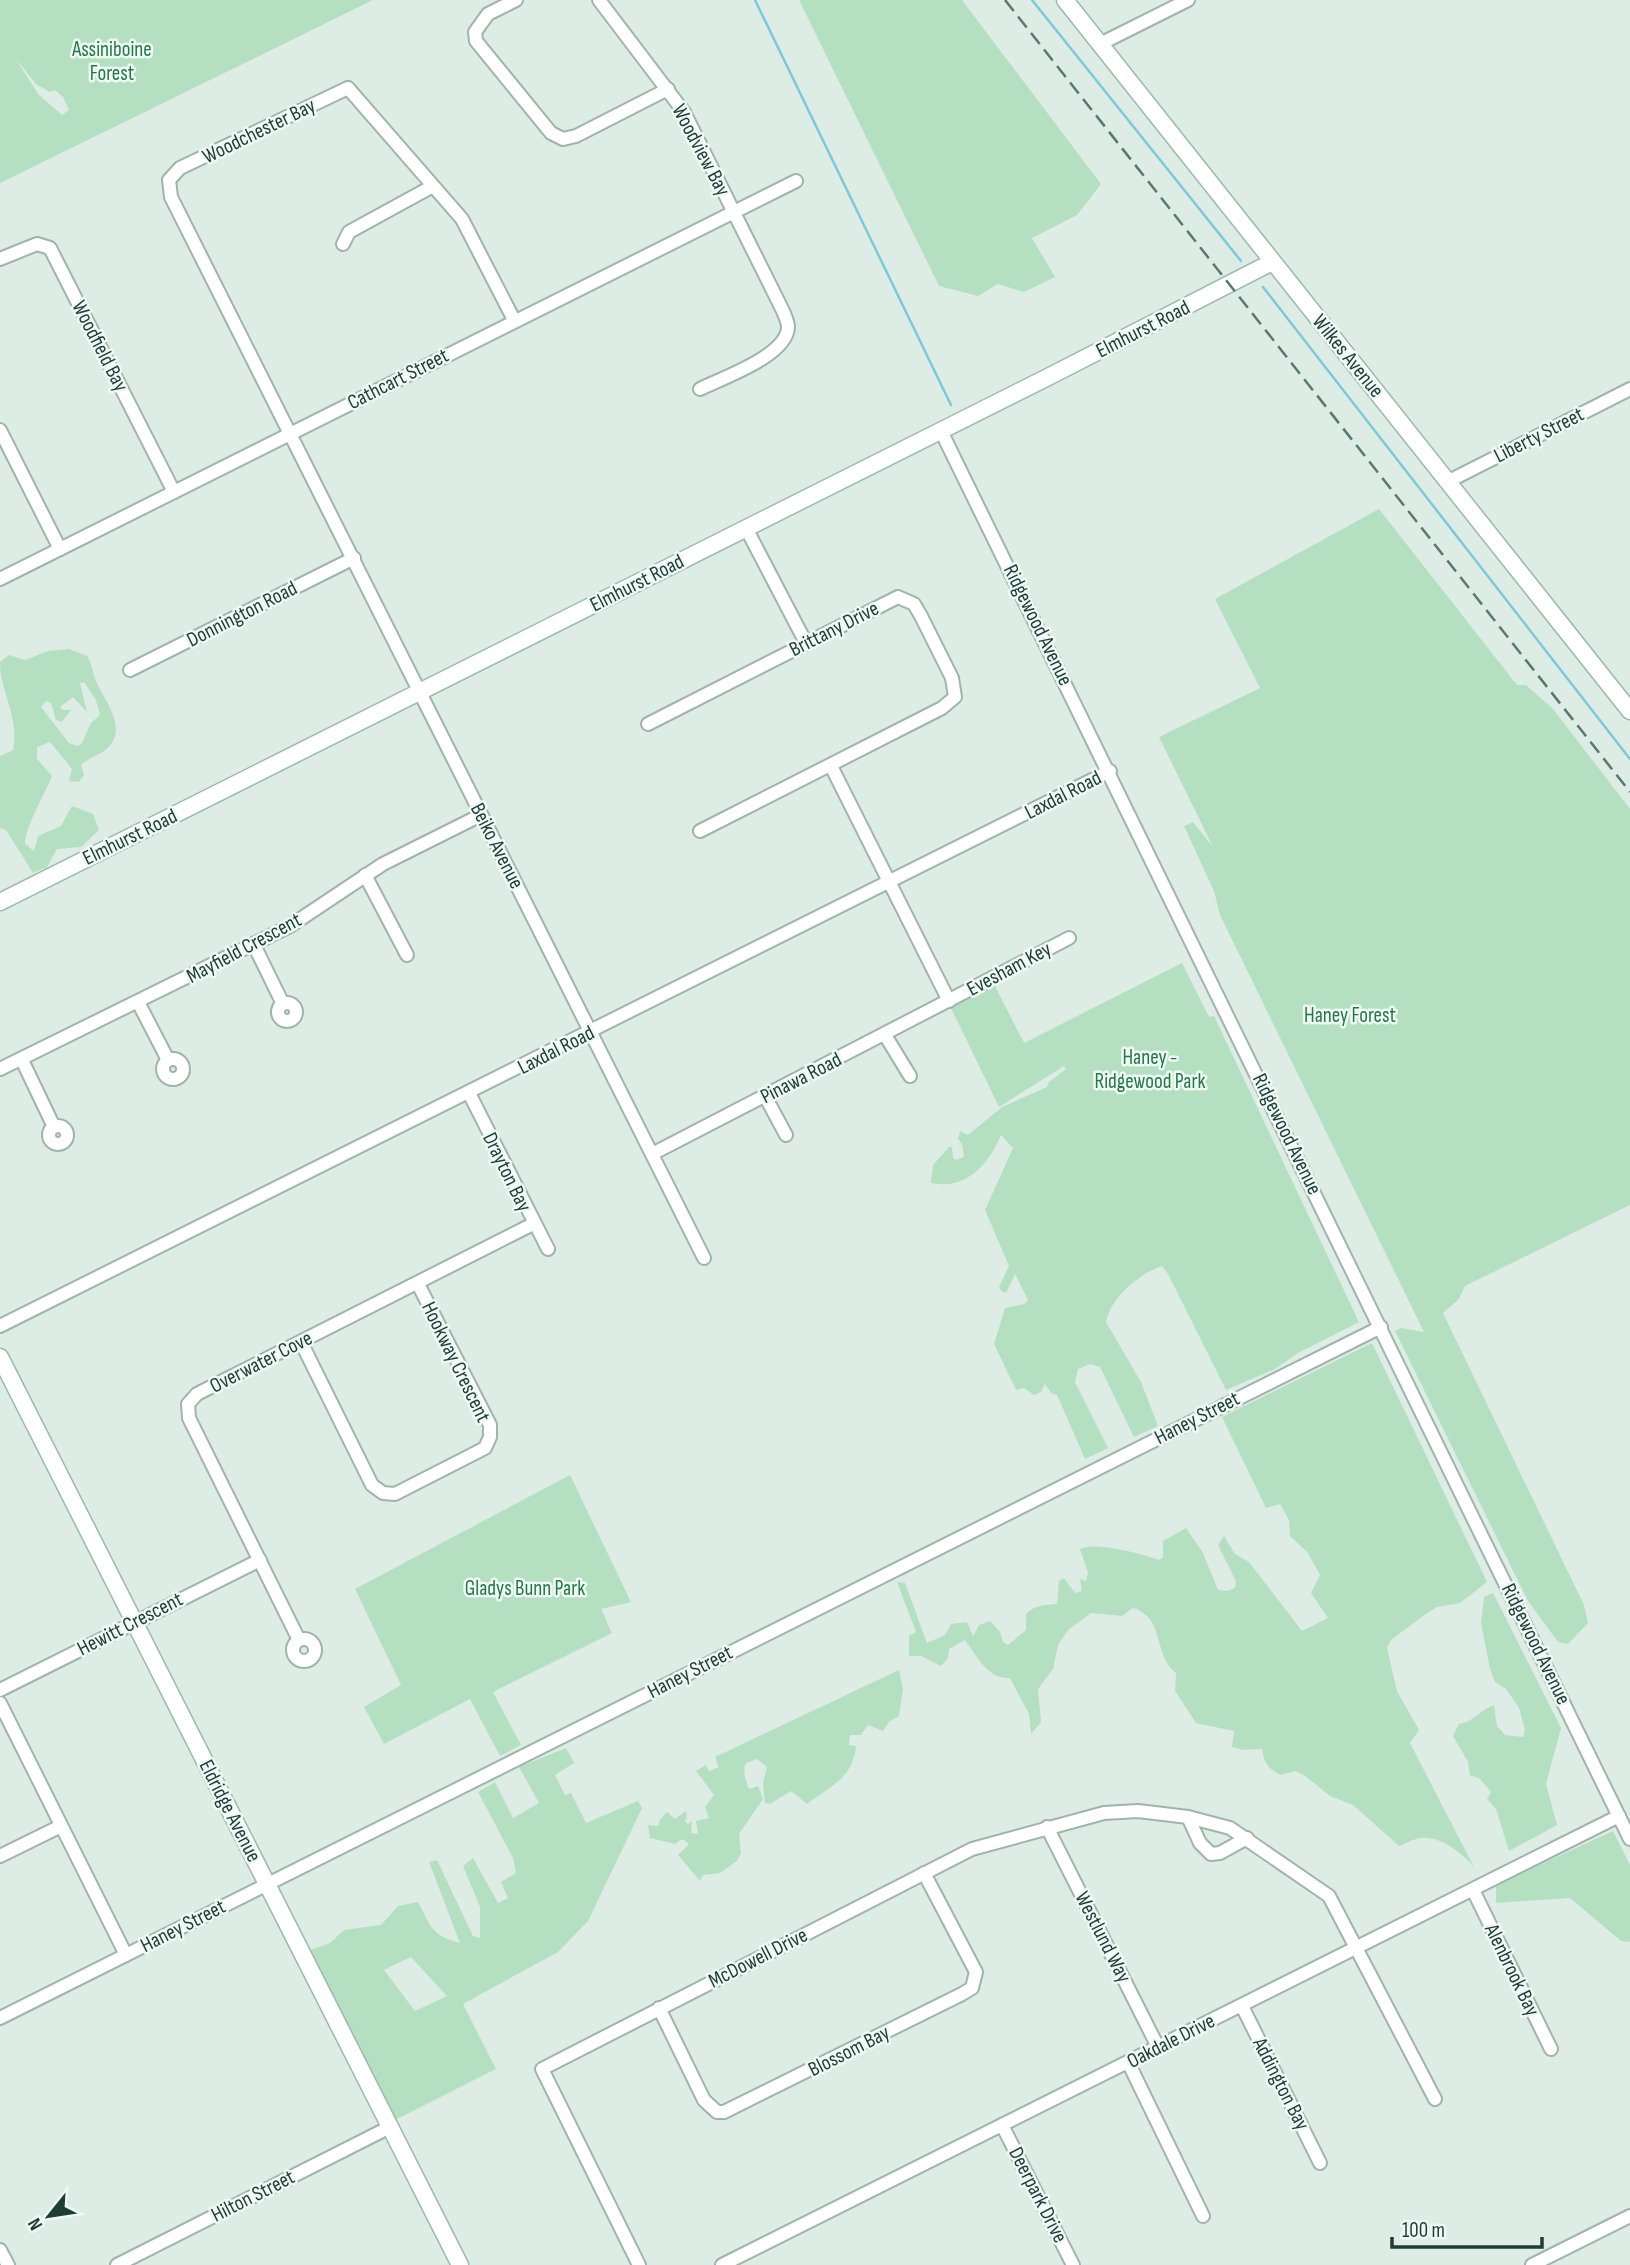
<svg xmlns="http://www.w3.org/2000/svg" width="1630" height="2265" viewBox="0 0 1630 2265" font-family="'Sofia Sans Condensed',sans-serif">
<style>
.green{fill:#b4e0c1;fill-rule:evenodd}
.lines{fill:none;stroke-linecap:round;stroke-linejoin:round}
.stream{stroke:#7fc8d8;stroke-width:2.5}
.street-casing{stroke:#a0b4ad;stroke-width:16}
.secondary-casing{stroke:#9bb9af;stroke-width:19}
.street{stroke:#fff;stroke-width:12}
.secondary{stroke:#fff;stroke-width:16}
.rail{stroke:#577971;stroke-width:2.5;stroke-dasharray:14 7;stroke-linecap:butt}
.labels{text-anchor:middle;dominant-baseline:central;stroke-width:5;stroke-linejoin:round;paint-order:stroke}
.park-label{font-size:21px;fill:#237946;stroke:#eff8f4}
.street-label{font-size:21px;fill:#1d3d35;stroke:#eff8f4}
</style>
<rect width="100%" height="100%" fill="#deece6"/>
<g class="green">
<path d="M0,0H373L0,183ZM16,59L36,84L50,92L55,90L63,97L69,110L62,115L38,94Z"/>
<polygon points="799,0 962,0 1101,184 1077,215 1032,238 1055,277 1024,292 998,284 978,296 939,286"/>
<polygon points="1379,509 1517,685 1526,685 1553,709 1630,809 1630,1205 1465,1286 1459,1299 1443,1313 1584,1605 1588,1623 1568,1644 1558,1642 1528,1601 1395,1331 1401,1328 1424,1332 1220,915 1214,891 1184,826 1193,822 1213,847 1159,737 1260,688 1215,599"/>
<path d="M69,649L87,656C92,664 93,673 96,681C105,702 131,731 104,751C97,756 89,758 81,765L84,775L79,782L69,781L72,769L50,742L37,747V759L52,776C45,794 25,827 25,844L34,851L38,836L61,826L72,806L93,814L99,830L81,847L57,849L47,867L33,873L6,830L0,828V756L13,750C20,719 0,692 0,662L9,655L25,660L48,651ZM84,682L96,700L100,715L91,723L82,743L78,746L69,743L41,707L46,701L51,703L56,720L62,722L71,710H63L60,707L73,697L87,712L80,683Z"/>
<path d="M1182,963L1209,1017L1214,1016L1359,1322L1298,1353L1275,1369L1226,1390L1168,1274L1162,1266C1139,1274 1111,1297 1106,1322L1141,1382L1158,1426L1134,1437L1100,1367L1090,1364L1078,1369L1075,1382L1108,1448L1085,1459L1057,1395L1051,1393L1045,1384L1041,1392L1034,1395L1024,1388L1016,1390L994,1344L1005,1308L1024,1304L1028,1300L1015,1274L1006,1293L1001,1291L999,1287L1009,1266L985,1210L1013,1148L1001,1135C988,1165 967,1190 931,1183L933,1165L949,1147H952L953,1158L956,1160L964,1157L962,1144L958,1139L960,1131L968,1135L1002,1107L1047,1087L1048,1083L1066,1069L1064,1066L999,1107L950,1006L994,984L1024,1043Z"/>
<path d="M1372,1343L1487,1582L1460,1603L1437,1607L1423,1616L1391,1640L1387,1648L1397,1691L1419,1730L1410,1743L1474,1867C1462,1853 1440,1835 1420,1838C1413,1839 1405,1844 1399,1846L1353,1805L1330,1796L1304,1775L1295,1771L1281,1775C1268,1769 1264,1763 1262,1749L1243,1750L1232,1747L1234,1731L1196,1723L1175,1691L1176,1673C1153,1656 1165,1617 1133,1608L1122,1616L1091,1613L1068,1630L1058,1645L1053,1669L1038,1689L1041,1722L1031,1734L1029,1714L1010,1678C987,1679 978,1657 965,1640L949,1649L948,1658L941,1666L921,1656H909V1636L916,1632L897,1582L905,1583L927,1643L945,1635L951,1624L967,1622L973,1636L979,1625L990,1621L1000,1632L1003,1642L1008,1645L1026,1630V1614C1035,1605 1044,1605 1057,1604L1059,1581L1064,1578L1075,1593L1082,1591L1080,1579L1086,1581L1088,1573L1080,1549C1094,1541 1143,1554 1159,1560L1163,1557V1541L1186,1528L1203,1553L1218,1590L1227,1591L1235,1588L1236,1581L1218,1545L1224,1536L1235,1554L1249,1562L1302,1631L1328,1618L1311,1593L1320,1575L1308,1553L1290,1536L1289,1520L1280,1504L1266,1508L1222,1417Z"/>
<polygon points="570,1475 631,1602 601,1609 612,1633 493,1692 521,1745 500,1756 470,1699 384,1744 364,1707 401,1685 355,1589"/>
<path d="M1493,1593L1561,1728L1546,1784L1557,1825L1509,1851L1496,1809L1487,1799L1491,1792L1480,1779L1470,1775L1468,1762L1453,1736L1459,1724C1473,1722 1480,1710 1494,1705L1497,1726L1505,1735L1523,1737L1525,1730L1519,1708L1506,1689L1495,1682L1490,1669L1481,1623L1484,1597Z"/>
<path d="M899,1670L903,1689L899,1716L889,1722L883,1731L868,1725L861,1735H850L849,1745L856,1746C853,1779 829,1787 807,1804L791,1791L770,1804L765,1803L763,1783L767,1767L757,1759L746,1763C742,1770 746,1782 749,1789L758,1786L763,1799L739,1834L741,1853L737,1861L720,1873L703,1875L700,1881L678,1855L689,1844L682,1839L675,1844L650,1838L648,1825L659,1826V1821L667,1812L675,1819L686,1811L687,1819L684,1820L688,1824L692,1821L691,1833L698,1834L696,1821L709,1818L705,1807L714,1795L696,1771L706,1765L709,1771L719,1767L715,1757Z"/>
<path d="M566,1748L574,1763L555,1775L565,1795L571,1793L586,1823L638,1801L642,1808L588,1921L558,1952L463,2004L496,2069L389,2123L308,1951L330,1943L344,1930L381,1925L398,1906L418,1902C432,1928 431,1935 460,1943L429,1862L437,1860L473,1936L480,1938V1907L463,1866L473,1858L498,1903L508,1898L501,1882L516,1873L513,1858L478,1792L495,1782L513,1818L539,1803L519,1767ZM411,1957L447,1996L415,2011L384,1970Z"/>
<polygon points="1613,1831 1630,1865 1630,1942 1621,1941 1570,1898 1496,1903 1496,1885"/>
</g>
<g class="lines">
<g class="stream">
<polyline points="755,0 951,405"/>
<polyline points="1032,0 1241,261"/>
<polyline points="1263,287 1630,759"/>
</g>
<defs>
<g id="street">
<polyline points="516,0 488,14 475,32 476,41 551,133 563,139 576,136 668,89"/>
<path d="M599,0L684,112L783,311C785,316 788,322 788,327C787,356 722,378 700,389"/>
<polyline points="1100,44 1188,0"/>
<polyline points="343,244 349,232 433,186"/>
<polyline points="0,259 37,244 50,248 174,492"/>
<polyline points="514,320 462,219 348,88 180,168 169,180 171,197 704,1258"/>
<polyline points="0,430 60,549"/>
<polyline points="941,431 1630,1839"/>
<polyline points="1449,481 1630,389"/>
<polyline points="746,528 806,643"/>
<polyline points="0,579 796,181"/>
<polyline points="130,670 354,558"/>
<polyline points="648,724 898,597 914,604 921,616 952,678 955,697 942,708 700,831"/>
<polyline points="831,766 949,1001"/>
<polyline points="365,875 407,955"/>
<polyline points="254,945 283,1004"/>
<polyline points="138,1002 168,1060"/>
<circle cx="287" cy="1012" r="9"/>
<polyline points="885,1035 910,1076"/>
<circle cx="173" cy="1069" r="10"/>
<polyline points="22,1060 54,1127"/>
<polyline points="0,1069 290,926 383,864 481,815"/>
<polyline points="469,1093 548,1249"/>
<polyline points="765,1096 786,1135"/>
<circle cx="58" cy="1135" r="9"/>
<polyline points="652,1154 1069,938"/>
<polyline points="0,1326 1110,771"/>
<polyline points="301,1342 372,1485 383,1493 395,1494 485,1448 490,1437 490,1425 418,1284"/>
<circle cx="304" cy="1650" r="11"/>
<polyline points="299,1640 189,1418 188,1404 197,1394 533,1224"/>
<polyline points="0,1690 260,1560"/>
<polyline points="0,1703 126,1955"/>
<polyline points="1188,1817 1200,1843 1211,1854 1220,1853 1247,1838"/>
<polyline points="1047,1827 1158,2047"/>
<polyline points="0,1856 61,1826"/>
<polyline points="1473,1890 1551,2049"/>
<polyline points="1242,2006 1320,2163"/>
<polyline points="659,2008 704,2100 717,2112 724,2112 962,1994 972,1988 976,1972 924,1873"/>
<polyline points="0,2018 1381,1327"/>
<polyline points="1128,2062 1203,2216"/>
<polyline points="1002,2125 1073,2265"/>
<polyline points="0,2250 8,2265"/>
<polyline points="117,2265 390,2127"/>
<polyline points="639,2265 542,2069 972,1849 1104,1813 1138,1811 1188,1817 1230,1828 1329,1896 1435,2099"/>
<polyline points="722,2265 1619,1816"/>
<polyline points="1532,2265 1630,2216"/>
</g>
<g id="secondary">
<polyline points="1065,0 1630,711"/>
<polyline points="0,902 1052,375 1272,262"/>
<polyline points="0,1357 460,2265"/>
</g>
</defs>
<use href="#street" class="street-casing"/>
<use href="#secondary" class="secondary-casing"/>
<use href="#street" class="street"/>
<use href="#secondary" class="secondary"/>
<polyline class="rail" points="1005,0 1630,792"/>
</g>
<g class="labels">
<g class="park-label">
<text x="112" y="49">Assiniboine<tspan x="112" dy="24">Forest</tspan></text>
<text x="1350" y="1015">Haney Forest</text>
<text x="1150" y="1057">Haney -<tspan x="1150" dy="24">Ridgewood Park</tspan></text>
<text x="525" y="1588">Gladys Bunn Park</text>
</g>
<g class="street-label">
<text transform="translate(259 131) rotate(-26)">Woodchester Bay</text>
<text transform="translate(701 150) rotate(62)">Woodview Bay</text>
<text transform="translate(1143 329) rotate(-27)">Elmhurst Road</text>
<text transform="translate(100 346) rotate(63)">Woodfield Bay</text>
<text transform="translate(1348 356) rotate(51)">Wilkes Avenue</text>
<text transform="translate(398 379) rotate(-27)">Cathcart Street</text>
<text transform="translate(1539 435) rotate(-27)">Liberty Street</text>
<text transform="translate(637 583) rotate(-27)">Elmhurst Road</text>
<text transform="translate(242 614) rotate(-27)">Donnington Road</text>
<text transform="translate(1038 625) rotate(64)">Ridgewood Avenue</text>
<text transform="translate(834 629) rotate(-27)">Brittany Drive</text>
<text transform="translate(1063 795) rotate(-27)">Laxdal Road</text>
<text transform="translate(130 837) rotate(-26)">Elmhurst Road</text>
<text transform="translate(497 846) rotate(63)">Beiko Avenue</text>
<text transform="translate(244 948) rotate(-28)">Mayfield Crescent</text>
<text transform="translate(1009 969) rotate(-28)">Evesham Key</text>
<text transform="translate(556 1050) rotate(-27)">Laxdal Road</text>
<text transform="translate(801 1078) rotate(-27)">Pinawa Road</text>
<text transform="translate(1287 1134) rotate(64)">Ridgewood Avenue</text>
<text transform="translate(507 1172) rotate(64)">Drayton Bay</text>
<text transform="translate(261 1362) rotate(-27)">Overwater Cove</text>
<text transform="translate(456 1362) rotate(64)">Hookway Crescent</text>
<text transform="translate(1197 1418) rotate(-27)">Haney Street</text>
<text transform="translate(130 1624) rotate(-27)">Hewitt Crescent</text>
<text transform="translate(1536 1644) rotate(64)">Ridgewood Avenue</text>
<text transform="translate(690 1672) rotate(-27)">Haney Street</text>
<text transform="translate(230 1811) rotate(63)">Eldridge Avenue</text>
<text transform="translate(183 1926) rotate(-27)">Haney Street</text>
<text transform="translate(1103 1937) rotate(63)">Westlund Way</text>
<text transform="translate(758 1958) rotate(-27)">McDowell Drive</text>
<text transform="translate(1512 1970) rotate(64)">Alenbrook Bay</text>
<text transform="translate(1171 2041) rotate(-27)">Oakdale Drive</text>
<text transform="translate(849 2051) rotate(-27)">Blossom Bay</text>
<text transform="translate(1281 2084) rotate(63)">Addington Bay</text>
<text transform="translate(1038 2195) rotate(63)">Deerpark Drive</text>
<text transform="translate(253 2196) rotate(-27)">Hilton Street</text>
</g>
</g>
<g transform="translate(49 2216) rotate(240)" stroke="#eff8f4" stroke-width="5" paint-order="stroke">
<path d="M0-5L12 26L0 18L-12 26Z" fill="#1d3d35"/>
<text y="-10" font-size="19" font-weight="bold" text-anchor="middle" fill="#1d3d35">N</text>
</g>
<path d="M1392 2237v10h150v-10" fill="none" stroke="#1d3d35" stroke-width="3.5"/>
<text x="1402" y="2237" font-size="21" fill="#1d3d35" stroke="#eff8f4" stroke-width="5" paint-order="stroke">100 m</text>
</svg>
